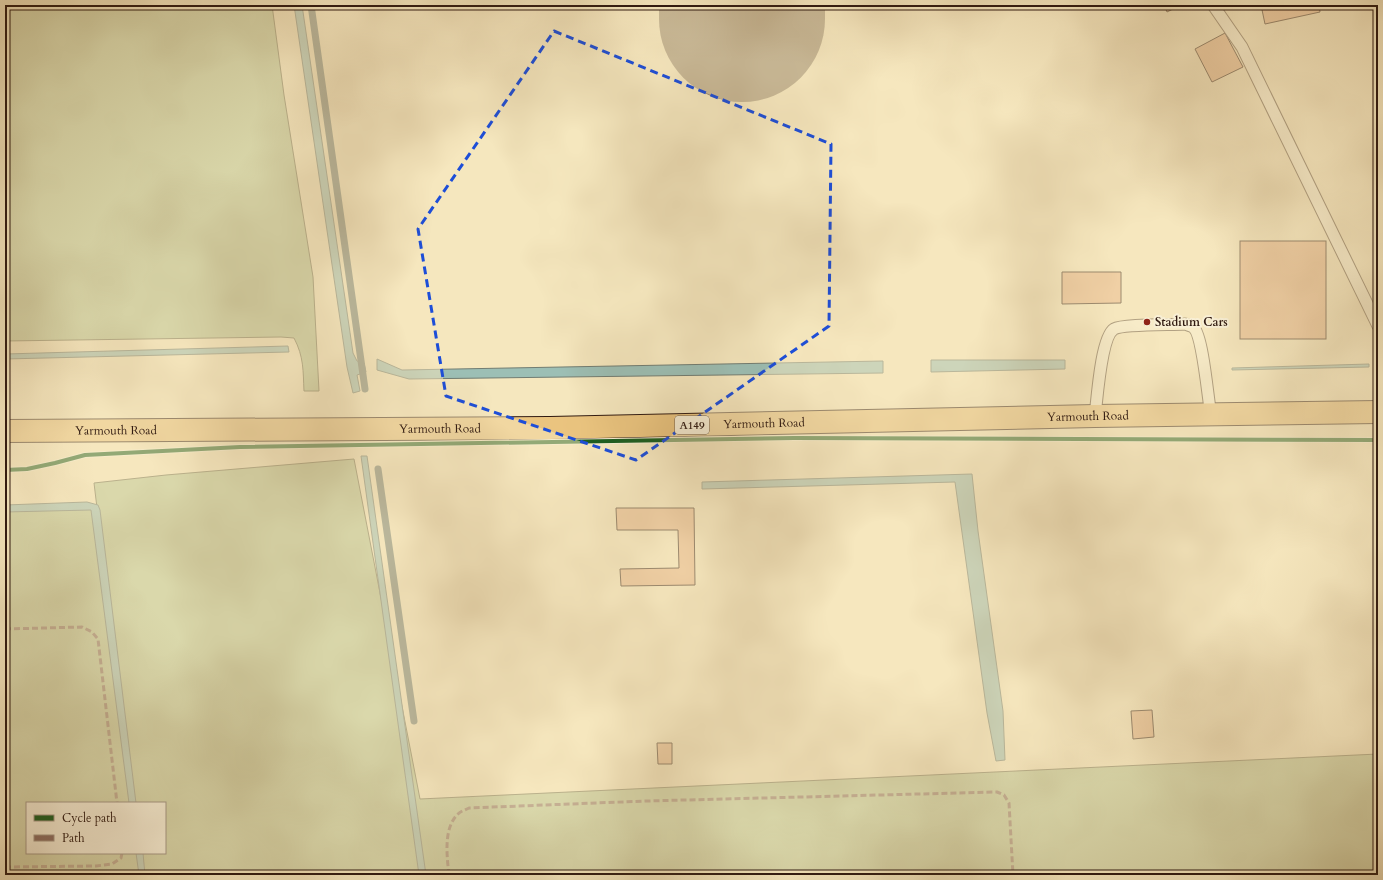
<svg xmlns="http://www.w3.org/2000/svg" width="1383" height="880" viewBox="0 0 1383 880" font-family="Cardo,serif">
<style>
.green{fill:#b8c694;stroke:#747052;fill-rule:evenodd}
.water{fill:#9cbfb5;stroke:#717d73}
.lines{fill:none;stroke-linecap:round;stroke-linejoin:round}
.stream{stroke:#717d73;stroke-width:7}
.runway{stroke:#928068;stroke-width:166}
.building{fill:#e9b388;stroke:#301a11}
.service-casing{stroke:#614d3c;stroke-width:13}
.primary-casing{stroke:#301a11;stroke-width:24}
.service{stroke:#f8efd5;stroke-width:11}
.primary{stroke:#eac47f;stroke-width:22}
.quiet{stroke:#8d6e63;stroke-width:3;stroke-dasharray:6 3;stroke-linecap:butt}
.cycleway-casing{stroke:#f8efd5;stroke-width:6}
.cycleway{stroke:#1b5e20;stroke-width:4}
.marked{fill:none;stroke:#1d4ed8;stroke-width:3;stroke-dasharray:8 5;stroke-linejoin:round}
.poi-dot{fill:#8f2418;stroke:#f8efd5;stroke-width:1.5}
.labels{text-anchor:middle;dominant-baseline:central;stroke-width:4;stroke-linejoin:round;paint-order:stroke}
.shield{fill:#f8efd5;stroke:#6c5a4c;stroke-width:1}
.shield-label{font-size:11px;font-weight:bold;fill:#301a11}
.poi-label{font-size:12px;font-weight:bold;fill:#301a11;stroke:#f8efd5;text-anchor:start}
.street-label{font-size:12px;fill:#301a11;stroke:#f8efd5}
</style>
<rect width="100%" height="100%" fill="#f5e7be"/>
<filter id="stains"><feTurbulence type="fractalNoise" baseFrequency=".005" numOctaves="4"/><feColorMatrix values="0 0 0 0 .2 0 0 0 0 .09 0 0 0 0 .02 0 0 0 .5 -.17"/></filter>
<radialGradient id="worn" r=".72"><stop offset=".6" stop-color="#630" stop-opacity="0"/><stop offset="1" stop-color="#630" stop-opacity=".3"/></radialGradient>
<g class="green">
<path d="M5,5H272L284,95L313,277L319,391H304C303,371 304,357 294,338L281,337L5,341Z"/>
<path d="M354,459L420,799L1378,754V875H5V511L97,508L94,483L166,475ZM27,803H165V853H27Z"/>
</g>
<g class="water">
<polygon points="294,5 302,5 353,353 357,361 364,363 366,372 357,375 360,391 353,393 347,367"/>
<polygon points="288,346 289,352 5,359 5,354"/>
<polygon points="377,359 402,370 883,361 883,373 409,379 377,370"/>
<polygon points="931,360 1065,360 1065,369 931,372"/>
<polygon points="1369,364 1369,367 1232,370 1232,368"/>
<polygon points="361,456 367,456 426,875 419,875"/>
<polygon points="972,474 978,531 1003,711 1005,760 996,761 987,713 955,482 702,489 702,482"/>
<polygon points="87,502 98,505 100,510 136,803 129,803 91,510 5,512 5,505"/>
<polygon points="136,853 143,853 145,875 139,875"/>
</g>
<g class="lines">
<g class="stream">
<polyline points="311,5 365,389"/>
<polyline points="378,469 414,721"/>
</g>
<polyline class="runway" points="742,5 742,19"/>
</g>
<g class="building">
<polygon points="1164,5 1181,5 1167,12"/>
<polygon points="1261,5 1319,5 1320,12 1265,24"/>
<polygon points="1225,33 1243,67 1212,82 1195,49"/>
<rect x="1240" y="241" width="86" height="98"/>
<polygon points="1062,272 1121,272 1121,303 1062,304"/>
<polygon points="616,508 694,508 695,585 621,586 620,569 679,568 678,530 617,530"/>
<polygon points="1152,710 1154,737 1133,739 1131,711"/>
<polygon points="657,743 672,743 672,764 658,764"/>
</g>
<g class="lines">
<defs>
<g id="service">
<polyline points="1213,5 1242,47 1378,326"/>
<path d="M1095,416C1097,400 1101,337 1114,329C1123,324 1172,325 1185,324C1188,325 1192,326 1194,328C1203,337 1208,400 1211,415"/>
</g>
<g id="primary">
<path id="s1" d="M5,431L550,428L1095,416L1378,412"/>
</g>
</defs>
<use href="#service" class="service-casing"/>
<use href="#primary" class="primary-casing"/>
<use href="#service" class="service"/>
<use href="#primary" class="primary"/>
<g class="quiet">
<polyline points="5,629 82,627 92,632 98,639 117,803"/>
<polyline points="5,867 96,866 112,864 121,858 122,853"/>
<path d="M449,875C447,857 443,828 458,814C461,811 465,810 469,808L646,801L997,792L1004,795L1009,803L1013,875"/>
</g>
<defs>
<polyline id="cycleway" points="5,470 27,469 55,463 85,455 240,447 794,438 1378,440"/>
</defs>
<use href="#cycleway" class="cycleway-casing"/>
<use href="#cycleway" class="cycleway"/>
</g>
<path d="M0 0H1383V880H0ZM554,31L831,144L829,326L636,460L446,396L418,229Z" fill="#f5e7be" fill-opacity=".55" fill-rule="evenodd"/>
<path class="marked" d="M554,31L831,144L829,326L636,460L446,396L418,229Z"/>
<circle class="poi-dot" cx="1147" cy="322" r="4"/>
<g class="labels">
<rect class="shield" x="675" y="416" width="34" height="18" rx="3"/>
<g class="shield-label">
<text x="692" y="425">A149</text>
</g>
<g class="poi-label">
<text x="1155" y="322">Stadium Cars</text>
</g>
<g class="street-label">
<text stroke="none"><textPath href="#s1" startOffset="1083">Yarmouth Road</textPath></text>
<text stroke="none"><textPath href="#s1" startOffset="759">Yarmouth Road</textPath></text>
<text stroke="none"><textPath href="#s1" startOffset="435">Yarmouth Road</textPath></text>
<text stroke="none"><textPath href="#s1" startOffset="111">Yarmouth Road</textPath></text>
</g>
</g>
<rect width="1383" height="880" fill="none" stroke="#f5e7be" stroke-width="20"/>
<rect x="6" y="6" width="1371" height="868" fill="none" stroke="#301a11" stroke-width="2"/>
<rect x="10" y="10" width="1363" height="860" fill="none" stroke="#301a11"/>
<rect x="26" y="802" width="140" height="52" fill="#f8efd5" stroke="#a89a87"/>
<rect x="34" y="815" width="20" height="6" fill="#1b5e20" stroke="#a89a87"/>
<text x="62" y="822" font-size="12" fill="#301a11">Cycle path</text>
<rect x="34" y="835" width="20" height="6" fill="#8d6e63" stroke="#a89a87"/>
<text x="62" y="842" font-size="12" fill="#301a11">Path</text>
<rect width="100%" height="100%" filter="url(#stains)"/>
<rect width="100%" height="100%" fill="url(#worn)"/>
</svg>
